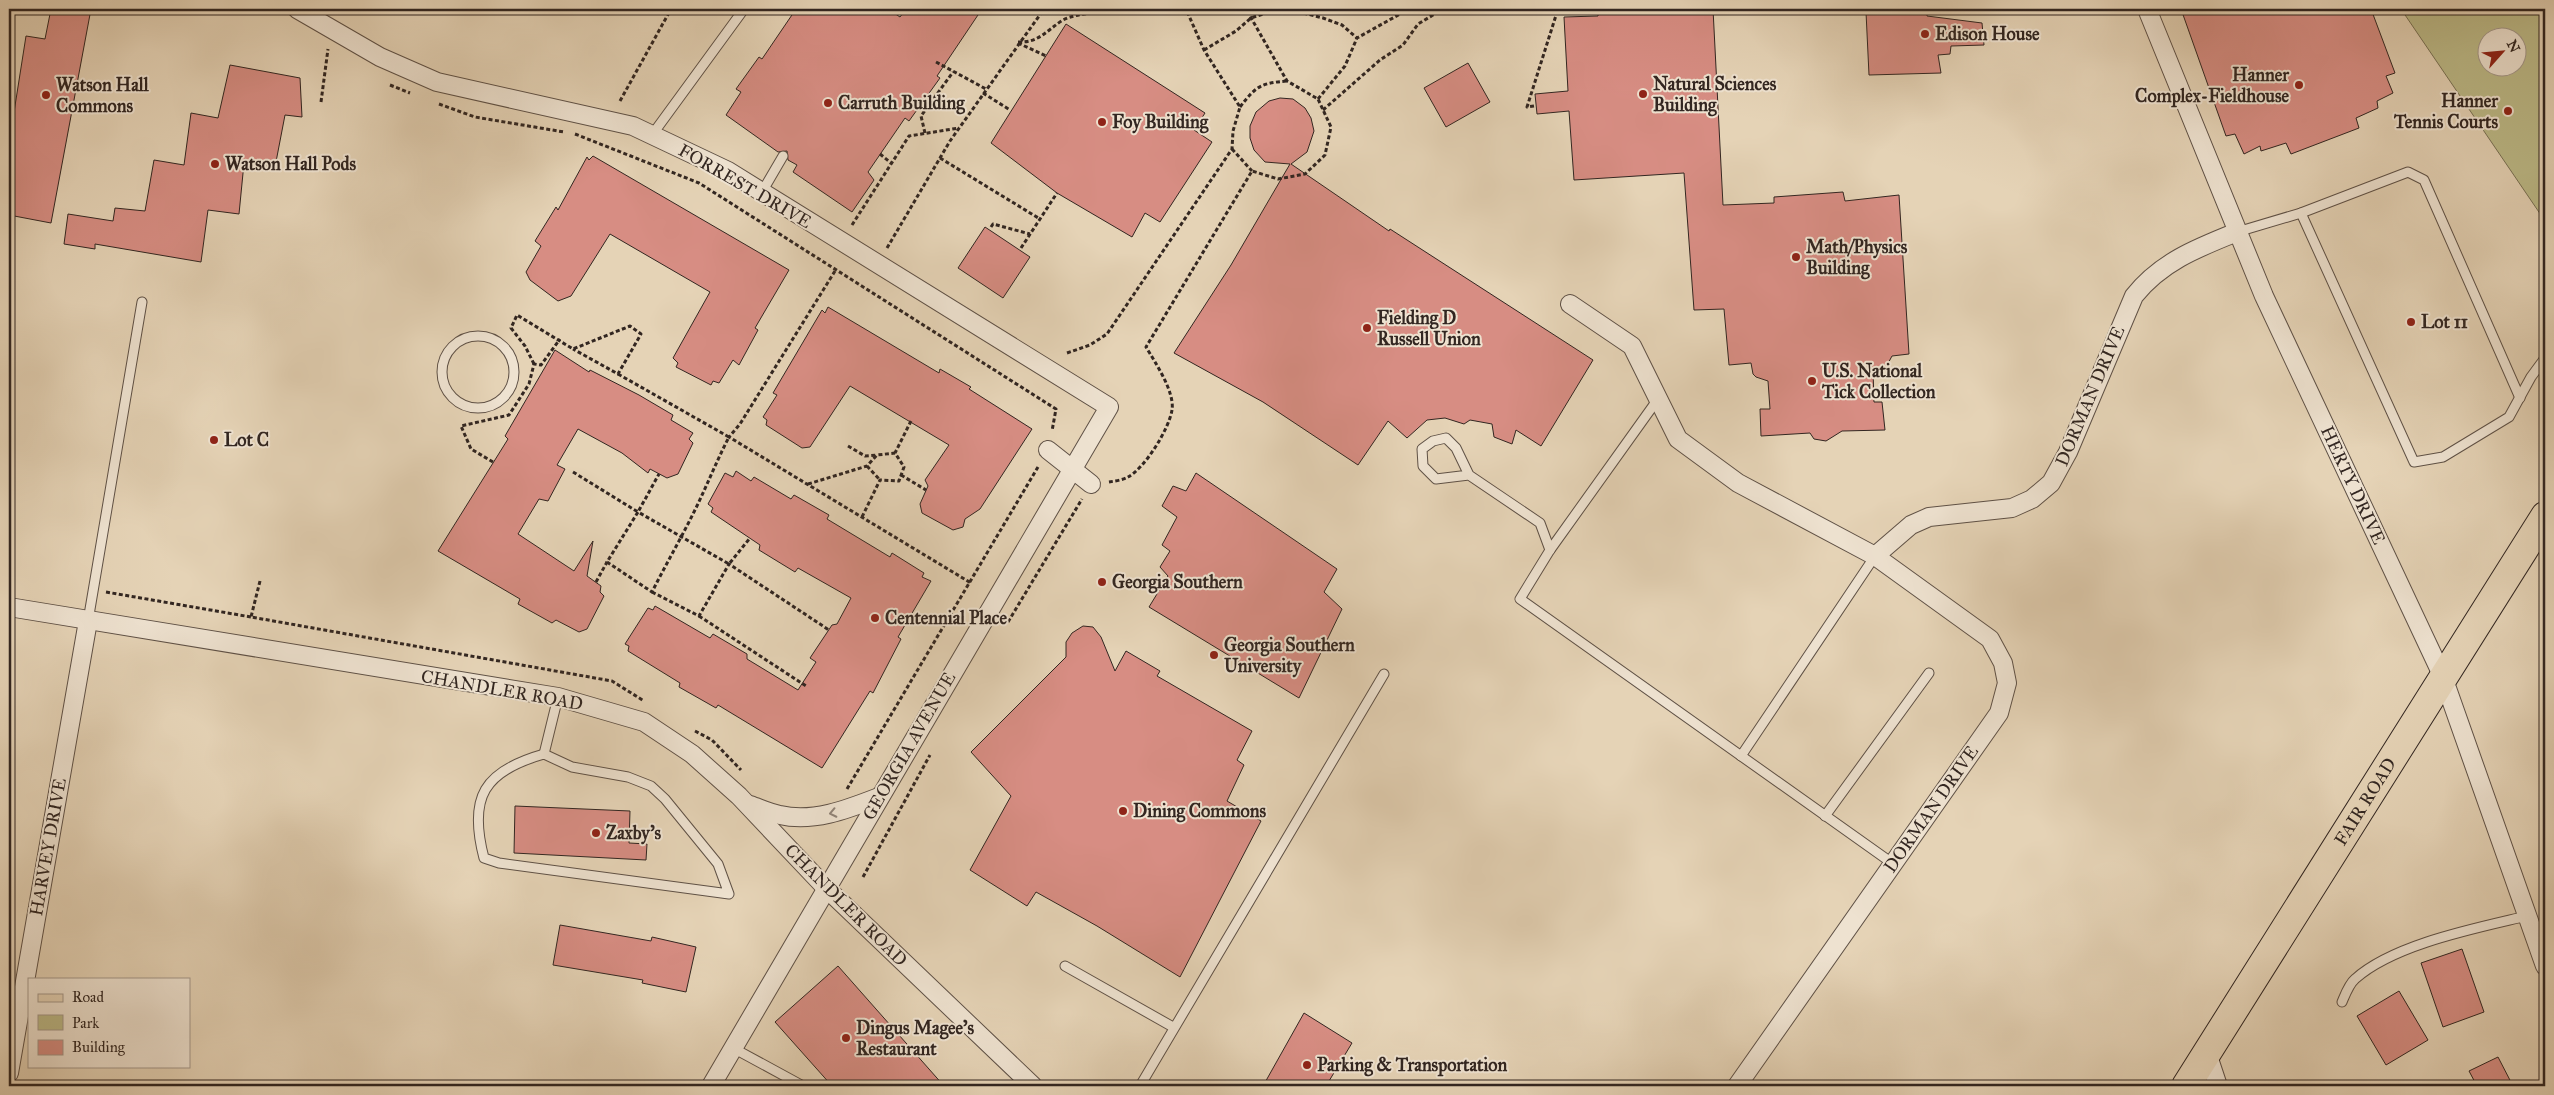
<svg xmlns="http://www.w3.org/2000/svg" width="2554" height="1095" viewBox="0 0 2554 1095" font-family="'IM FELL Great Primer',serif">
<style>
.green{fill:#bcba88;stroke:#777054;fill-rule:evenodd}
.building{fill:#d78d83;stroke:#322621}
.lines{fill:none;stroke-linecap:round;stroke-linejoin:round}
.lane-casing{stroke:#5f5146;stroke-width:11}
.street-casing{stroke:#5f5146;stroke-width:20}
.primary-casing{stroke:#322621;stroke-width:30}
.path{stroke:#322621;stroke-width:3;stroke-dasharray:4 2.5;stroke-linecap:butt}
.lane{stroke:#eee2d0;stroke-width:9}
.street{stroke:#eee2d0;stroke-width:18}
.primary{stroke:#e5d3b6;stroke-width:28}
.oneway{stroke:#908478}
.poi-dot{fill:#8f2418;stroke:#eee2d0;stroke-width:2}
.labels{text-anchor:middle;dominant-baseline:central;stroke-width:4;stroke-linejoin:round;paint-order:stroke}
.poi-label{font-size:18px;font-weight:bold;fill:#322621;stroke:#eee2d0;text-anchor:start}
.street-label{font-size:18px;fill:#322621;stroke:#eee2d0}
</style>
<rect width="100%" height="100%" fill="#e5d3b6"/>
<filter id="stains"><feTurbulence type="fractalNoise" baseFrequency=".004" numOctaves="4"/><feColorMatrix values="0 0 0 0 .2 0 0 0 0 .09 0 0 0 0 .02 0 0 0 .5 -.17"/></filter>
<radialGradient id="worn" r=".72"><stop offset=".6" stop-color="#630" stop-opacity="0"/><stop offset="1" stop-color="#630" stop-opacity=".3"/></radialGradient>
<path class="green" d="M2401,9H2543L2545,13V221ZM2486,38H2516V68H2486Z"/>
<g class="building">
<polygon points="51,9 91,9 51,223 9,215 9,144 26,36 45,39"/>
<polygon points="796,9 888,9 900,17 906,9 982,9 937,76 940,78 909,121 905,118 868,172 874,180 852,212 793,172 797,165 788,160 787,151 778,152 726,115 741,92 736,89 759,57 762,59"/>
<polygon points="1623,9 1630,9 1629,11 1713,9 1723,205 1774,203 1774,197 1843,192 1845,201 1899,195 1909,354 1892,356 1885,369 1873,370 1874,402 1882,402 1885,430 1842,431 1826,441 1814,439 1810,433 1761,436 1760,409 1770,409 1768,381 1756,377 1753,374 1751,363 1729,365 1724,309 1694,310 1684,173 1574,180 1569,111 1537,114 1535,94 1568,91 1564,17 1598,16 1598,11"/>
<polygon points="1885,9 1927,9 1927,16 1982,23 1984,45 1951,46 1950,54 1938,55 1941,73 1869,75 1866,12 1885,11"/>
<polygon points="2181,9 2371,9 2395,73 2386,76 2393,93 2377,101 2378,108 2356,118 2359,128 2291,154 2286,143 2261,151 2260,146 2244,154 2235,134 2226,136"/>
<polygon points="1066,24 1205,113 1194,130 1212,142 1160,222 1145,213 1132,237 1057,193 991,143"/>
<polygon points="1468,63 1490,102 1446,127 1424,88"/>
<polygon points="230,65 300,78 302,117 285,115 275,167 244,163 239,214 208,210 201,262 95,244 95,249 64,244 68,214 113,221 115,208 145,211 154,160 184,165 191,113 218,118"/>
<polygon points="1280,98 1293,99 1305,108 1311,118 1314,131 1307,152 1291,164 1389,231 1390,229 1593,360 1541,446 1516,430 1512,444 1494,437 1492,424 1470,420 1464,424 1445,418 1427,420 1407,438 1388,421 1358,465 1263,402 1174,353 1231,265 1290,164 1265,162 1254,150 1250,138 1250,126 1256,112 1269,101"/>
<polygon points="593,156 789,270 755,328 758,330 739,365 733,360 719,383 713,381 711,385 676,367 678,363 673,358 710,292 610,234 571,296 558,301 530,280 526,272 541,246 535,241 556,207 558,210 587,157 589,160"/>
<polygon points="985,227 1030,257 1003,298 958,268"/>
<polygon points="828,307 939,373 940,369 971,387 969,389 1032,429 980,509 965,519 963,527 953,530 922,513 920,504 928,486 925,480 949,445 850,386 810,447 802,448 766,425 767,420 763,417 777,395 773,393 822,310 825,313"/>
<polygon points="555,350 589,372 590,370 639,395 673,415 671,420 693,433 689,439 693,443 678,474 667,478 650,469 648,473 622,453 578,429 557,465 565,469 548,501 539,499 518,534 574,571 593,541 587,576 601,586 600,592 604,596 587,629 579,632 556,620 552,623 518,604 520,599 438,551 508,439 505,436"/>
<polygon points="736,471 751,481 754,477 791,499 794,495 829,515 827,519 890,557 892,553 924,573 922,577 931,581 898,637 901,639 873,693 870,691 822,768 718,705 716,708 679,687 680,683 628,651 629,646 625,644 648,608 653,610 655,606 710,638 713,634 747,654 747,659 798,690 816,662 810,658 832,625 837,624 851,598 798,568 795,572 759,550 760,545 711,512 713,508 708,504 725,473 733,477"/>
<polygon points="1196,473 1337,569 1324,592 1342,609 1299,698 1149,607 1168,576 1160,567 1170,551 1162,545 1177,517 1162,506 1173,486 1186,491"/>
<polygon points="1083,626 1093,627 1101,637 1115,671 1126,651 1160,671 1157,676 1252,731 1237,760 1244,765 1227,801 1261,821 1180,977 1097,926 1036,892 1027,906 970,870 1011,796 971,752 1066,657 1066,642 1072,633"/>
<polygon points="515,806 630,811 629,843 647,844 646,860 514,853"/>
<polygon points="560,925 651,941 652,937 696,947 686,992 642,983 643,980 553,965"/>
<polygon points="2462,949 2484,1012 2443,1027 2421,963"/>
<polygon points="838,966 944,1086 832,1086 775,1022"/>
<polygon points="2399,991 2428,1040 2386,1065 2357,1016"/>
<polygon points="1304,1013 1352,1043 1326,1086 1263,1086"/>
<polygon points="2498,1057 2513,1086 2477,1086 2469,1071"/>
</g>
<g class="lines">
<defs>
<g id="lane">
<polyline points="652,135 744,9"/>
<polyline points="762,192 783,156"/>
<polyline points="2301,213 2408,172 2424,180 2520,398"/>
<polyline points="2237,232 2301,213 2414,462 2443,457 2509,417 2531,377 2545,358"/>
<circle cx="478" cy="372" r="36"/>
<polyline points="1658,399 1550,550 1520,599 1892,863"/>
<polyline points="1469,475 1436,479 1423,466 1422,449 1433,441 1446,438 1456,448 1469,475 1540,523 1550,550"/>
<polyline points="88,621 142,302"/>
<path d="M544,754L572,767L628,777L651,786L665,799L718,864L729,894L499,863L484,858C468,797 484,771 544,754Z"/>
<polyline points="544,754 558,697"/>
<polyline points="1741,756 1875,556"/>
<polyline points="1825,816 1929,673"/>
<polyline points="1065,966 1173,1027"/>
<path d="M2342,1002C2345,995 2349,984 2355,979C2394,944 2477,928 2527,916"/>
<polyline points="733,1048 803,1086"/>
<polyline points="1140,1086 1384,674"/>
</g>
<g id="street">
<polyline points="297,9 380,57 437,82 633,126 728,171 1109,407 711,1086"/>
<polyline points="2147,9 2264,296 2443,677 2545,966"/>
<polyline points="1570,304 1632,346 1678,439 1738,483 1875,556 1990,639 2003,663 2007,683 1999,713 1737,1086"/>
<polyline points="1048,450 1091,484"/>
<path d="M1875,556L1911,525L1929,517L2012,508L2032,499L2051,483L2068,452L2134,296C2161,262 2197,248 2237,232"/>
<polyline points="9,607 558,697 644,722 692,754 739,796 826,888 1033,1086"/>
<path d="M750,805C759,808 769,813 780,815C813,823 848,809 879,797"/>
<polyline points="2207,1053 2218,1086"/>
<polyline points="9,1073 88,621"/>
</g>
<g id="primary">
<path id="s1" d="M2186,1086L2545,516"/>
</g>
</defs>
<use href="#lane" class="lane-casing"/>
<use href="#street" class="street-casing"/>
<use href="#primary" class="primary-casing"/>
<g class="path">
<polyline points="893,12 895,9"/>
<path d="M1018,42C1039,43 1047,30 1063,20C1078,12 1111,12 1130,9"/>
<polyline points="1018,43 1046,56"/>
<polyline points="1204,50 1236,31 1251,18 1269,12 1299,12 1323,18 1342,25 1357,38"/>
<polyline points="936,62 986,89"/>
<polyline points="390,85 410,93"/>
<polyline points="983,93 1010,110"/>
<polyline points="1318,99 1345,66 1357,38 1409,9"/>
<polyline points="620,101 671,9"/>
<polyline points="321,102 328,49"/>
<polyline points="439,104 475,117 564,132"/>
<polyline points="1534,106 1527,107 1558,9"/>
<path d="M1240,107C1256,86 1261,83 1287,81"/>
<polyline points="1323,110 1380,60 1403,45 1418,24 1443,9"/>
<polyline points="925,133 921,116 953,72"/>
<polyline points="575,134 699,183 1056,409 1052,431"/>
<polyline points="1232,149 1252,171"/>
<polyline points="880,154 891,163"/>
<polyline points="940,158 1040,219"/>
<polyline points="852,225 909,136 959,128"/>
<polyline points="991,227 993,224 1030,234"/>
<polyline points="887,248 950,141 1044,9"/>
<polyline points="1021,248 1057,193"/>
<polyline points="835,271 740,424 729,437 971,583"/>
<polyline points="1067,353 1090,345 1107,334 1232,149 1233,131 1240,107 1204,50 1186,9"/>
<polyline points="534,364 525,346 511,328 517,315 573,349 630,326 641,334 618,374 573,349"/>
<path d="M618,374L729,437C716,462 706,488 693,514C680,540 665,566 652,592L607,562L638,512L729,564L750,538"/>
<polyline points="848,446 865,456 877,455"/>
<polyline points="493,462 471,449 461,426 509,415 529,384 534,364 541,365 560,339"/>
<polyline points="867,466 880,480"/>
<polyline points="573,472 638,512 659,474"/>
<polyline points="901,475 926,490"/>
<path d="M1109,482C1115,481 1123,480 1128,477C1145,468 1169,429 1172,410C1175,392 1155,362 1146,347L1252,171L1278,179L1305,174L1325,155L1331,127L1318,99L1287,81L1246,9"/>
<polyline points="808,484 867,466 877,455 895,453"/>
<polyline points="862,517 880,480 899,481 904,467 895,453 911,421"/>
<polyline points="260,581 251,617 612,681 644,701"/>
<polyline points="596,582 607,562"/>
<polyline points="106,592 251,617"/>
<polyline points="652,592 699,616 729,564 829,630"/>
<polyline points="699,616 806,686"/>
<polyline points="1008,622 1082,499"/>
<polyline points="695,731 712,740 741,770"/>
<polyline points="847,789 1038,467"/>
<polyline points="863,877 930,755"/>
</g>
<use href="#lane" class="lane"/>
<use href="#street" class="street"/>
<use href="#primary" class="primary"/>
</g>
<defs><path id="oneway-chevron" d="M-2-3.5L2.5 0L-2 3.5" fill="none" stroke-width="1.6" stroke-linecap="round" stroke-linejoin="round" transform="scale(1.25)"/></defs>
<use class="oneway" href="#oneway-chevron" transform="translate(833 813) rotate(168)"/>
<g class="poi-dot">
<circle cx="1925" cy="34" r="5"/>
<circle cx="2299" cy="85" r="5"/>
<circle cx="1643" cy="94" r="5"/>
<circle cx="46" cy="95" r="5"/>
<circle cx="828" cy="103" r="5"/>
<circle cx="2508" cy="111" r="5"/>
<circle cx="1102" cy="122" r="5"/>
<circle cx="215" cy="164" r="5"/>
<circle cx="1796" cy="257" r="5"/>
<circle cx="2411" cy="322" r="5"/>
<circle cx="1367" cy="328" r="5"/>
<circle cx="1812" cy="381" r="5"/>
<circle cx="214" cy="440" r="5"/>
<circle cx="1102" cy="582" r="5"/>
<circle cx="875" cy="618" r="5"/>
<circle cx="1214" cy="655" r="5"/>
<circle cx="1123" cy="811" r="5"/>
<circle cx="596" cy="833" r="5"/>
<circle cx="846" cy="1038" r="5"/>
<circle cx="1307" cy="1065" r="5"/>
</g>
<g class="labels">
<g class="poi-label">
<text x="1935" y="34">Edison House</text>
<text x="2289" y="75" text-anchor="end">Hanner<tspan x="2289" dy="21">Complex-Fieldhouse</tspan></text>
<text x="1653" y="84">Natural Sciences<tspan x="1653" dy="21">Building</tspan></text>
<text x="56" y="85">Watson Hall<tspan x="56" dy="21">Commons</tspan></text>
<text x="2498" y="101" text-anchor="end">Hanner<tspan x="2498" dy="21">Tennis Courts</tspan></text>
<text x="838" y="103">Carruth Building</text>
<text x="1112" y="122">Foy Building</text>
<text x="225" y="164">Watson Hall Pods</text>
<text x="1806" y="247">Math/Physics<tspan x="1806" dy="21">Building</tspan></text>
<text x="1377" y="318">Fielding D<tspan x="1377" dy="21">Russell Union</tspan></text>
<text x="2421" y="322">Lot 11</text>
<text x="1822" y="371">U.S. National<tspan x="1822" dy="21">Tick Collection</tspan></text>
<text x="224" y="440">Lot C</text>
<text x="1112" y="582">Georgia Southern</text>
<text x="885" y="618">Centennial Place</text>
<text x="1224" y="645">Georgia Southern<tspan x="1224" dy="21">University</tspan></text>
<text x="1133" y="811">Dining Commons</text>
<text x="606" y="833">Zaxby's</text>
<text x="856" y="1028">Dingus Magee's<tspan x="856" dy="21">Restaurant</tspan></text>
<text x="1317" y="1065">Parking &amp; Transportation</text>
</g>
<g class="street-label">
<text transform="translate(745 186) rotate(30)">FORREST DRIVE</text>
<text transform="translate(2090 396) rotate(-67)">DORMAN DRIVE</text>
<text transform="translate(2353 485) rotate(65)">HERTY DRIVE</text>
<text transform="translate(502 690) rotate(10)">CHANDLER ROAD</text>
<text transform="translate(909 746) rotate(-60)">GEORGIA AVENUE</text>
<text stroke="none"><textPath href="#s1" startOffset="336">FAIR ROAD</textPath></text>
<text transform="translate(1931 809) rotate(-55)">DORMAN DRIVE</text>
<text transform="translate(48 847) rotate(-80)">HARVEY DRIVE</text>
<text transform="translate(846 905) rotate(45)">CHANDLER ROAD</text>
</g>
</g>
<rect width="2554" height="1095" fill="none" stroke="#e5d3b6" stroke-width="30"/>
<rect x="10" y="10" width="2534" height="1075" fill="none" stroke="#322621" stroke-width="2.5"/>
<rect x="15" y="15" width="2524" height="1065" fill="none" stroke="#322621"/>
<rect x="28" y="978" width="162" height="90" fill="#eee2d0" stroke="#a3978a"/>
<rect x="38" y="994" width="25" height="8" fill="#e5d3b6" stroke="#a3978a"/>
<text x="72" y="1002" font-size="15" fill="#322621">Road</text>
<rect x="38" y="1015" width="25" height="15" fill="#bcba88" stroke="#a3978a"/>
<text x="72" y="1028" font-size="15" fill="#322621">Park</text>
<rect x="38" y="1040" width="25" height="15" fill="#d78d83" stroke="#a3978a"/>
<text x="72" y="1052" font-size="15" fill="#322621">Building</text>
<g transform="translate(2502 52) rotate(63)"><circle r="24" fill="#eee2d0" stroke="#a3978a"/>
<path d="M0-4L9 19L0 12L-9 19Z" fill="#8f2418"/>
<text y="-8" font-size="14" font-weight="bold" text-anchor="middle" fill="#322621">N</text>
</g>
<rect width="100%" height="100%" filter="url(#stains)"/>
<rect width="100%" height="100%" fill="url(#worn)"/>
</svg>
